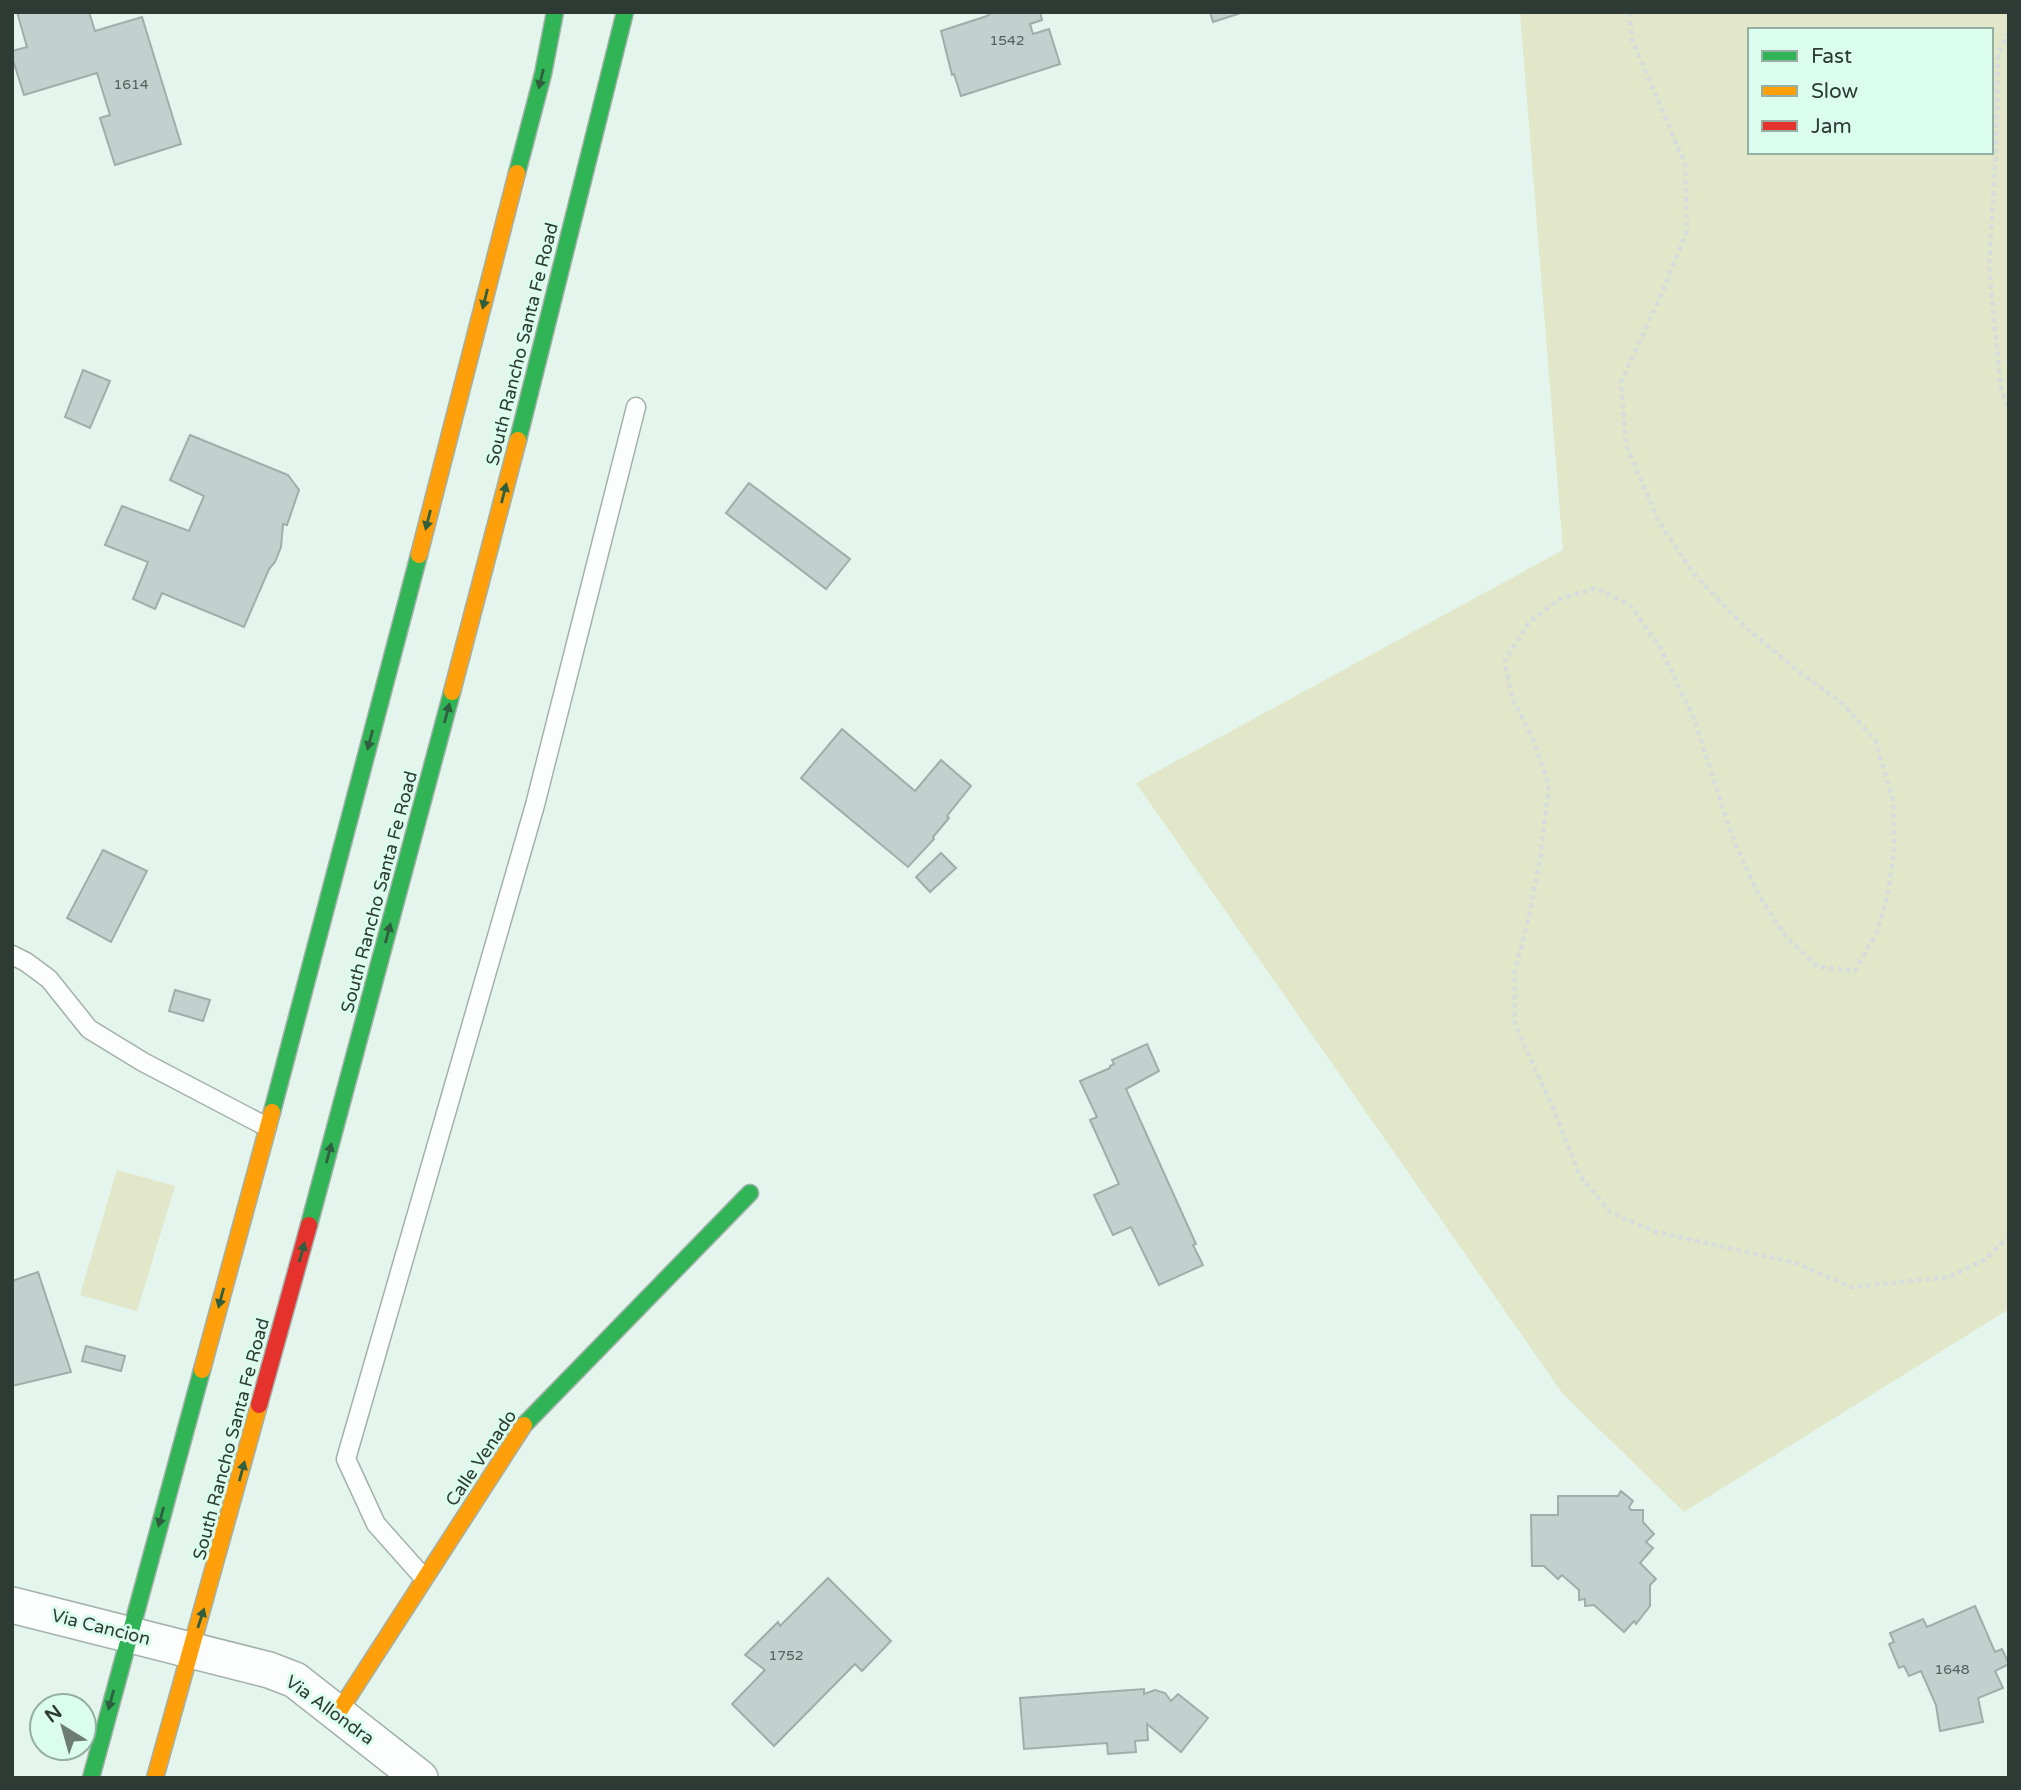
<svg xmlns="http://www.w3.org/2000/svg" width="2021" height="1790" viewBox="0 0 2021 1790" font-family="'Varela Round',sans-serif">
<style>
.green{fill:#e1e7c8;fill-rule:evenodd}
.building{fill:#c1d1cd;stroke:#9faeaa;stroke-width:2}
.lines{fill:none;stroke-linecap:round;stroke-linejoin:round}
.lane-casing{stroke:#a3b1aa;stroke-width:21}
.street-casing{stroke:#a3b1aa;stroke-width:38}
.fast-casing{stroke:#a3b1aa;stroke-width:19}
.slow-casing{stroke:#a3b1aa;stroke-width:19}
.jam-casing{stroke:#a3b1aa;stroke-width:19}
.path{stroke:#d7ddda;stroke-width:4.5;stroke-dasharray:5 3.5;stroke-linecap:butt}
.lane{stroke:#fbfefc;stroke-width:18}
.street{stroke:#fbfefc;stroke-width:35}
.fast{stroke:#30b455;stroke-width:16}
.slow{stroke:#ff9f0a;stroke-width:16}
.jam{stroke:#e5322d;stroke-width:16}
.oneway{fill:#2f5f3f}
.labels{text-anchor:middle;dominant-baseline:central;stroke-width:6;stroke-linejoin:round;paint-order:stroke}
.number-label{font-size:14px;fill:#53605b}
.street-label{font-size:18px;fill:#2e3b35;stroke:#dbfded}
</style>
<rect width="100%" height="100%" fill="#e3f5ec"/>
<g class="green">
<path d="M1520,12H2009V1309L1684,1512L1563,1394L1136,783L1563,550ZM1750,30H1991V152H1750Z"/>
<polygon points="117,1170 175,1186 137,1311 80,1295"/>
</g>
<g class="building">
<polygon points="17,12 89,12 95,31 142,17 181,144 115,165 100,118 110,115 97,73 24,95 12,57 12,51 27,47"/>
<polygon points="1040,12 1042,20 1030,24 1033,34 1049,29 1060,64 961,96 954,74 952,75 941,31 987,16 992,12"/>
<polygon points="1210,12 1244,12 1213,22"/>
<polygon points="83,370 110,381 90,428 65,417"/>
<polygon points="190,435 288,475 299,490 287,525 283,524 281,547 275,562 269,569 244,627 162,593 155,609 133,599 148,562 105,545 122,506 189,531 204,496 170,480"/>
<polygon points="749,483 850,559 826,589 726,513"/>
<polygon points="842,729 915,791 941,760 971,786 947,816 949,818 933,837 934,839 908,867 801,778"/>
<polygon points="103,850 147,871 111,942 67,918"/>
<polygon points="941,853 956,868 930,892 916,877"/>
<polygon points="175,990 210,1000 203,1021 169,1011"/>
<polygon points="1147,1044 1159,1071 1126,1089 1196,1244 1193,1245 1203,1265 1159,1285 1131,1227 1113,1235 1094,1195 1119,1184 1090,1120 1097,1117 1080,1081 1110,1068 1110,1066 1114,1064 1112,1060"/>
<polygon points="38,1272 71,1372 12,1386 12,1281"/>
<polygon points="86,1346 125,1356 121,1371 82,1361"/>
<polygon points="1621,1491 1633,1501 1629,1507 1631,1510 1643,1510 1643,1522 1654,1534 1646,1542 1653,1548 1640,1563 1656,1579 1650,1585 1650,1606 1636,1624 1634,1621 1624,1632 1594,1605 1585,1606 1585,1599 1579,1600 1579,1590 1562,1575 1558,1579 1544,1566 1532,1566 1531,1515 1558,1515 1558,1496 1618,1496"/>
<polygon points="828,1578 891,1641 862,1671 855,1664 774,1746 732,1704 765,1670 745,1655 778,1622 780,1626"/>
<polygon points="1975,1606 1995,1652 2002,1649 2009,1664 1995,1671 2003,1688 1978,1698 1983,1722 1940,1731 1936,1705 1921,1671 1909,1676 1904,1666 1899,1668 1889,1644 1894,1642 1890,1633 1923,1619 1927,1627"/>
<polygon points="1144,1689 1144,1694 1155,1690 1165,1693 1171,1701 1178,1694 1208,1718 1181,1752 1147,1724 1148,1740 1135,1741 1136,1752 1108,1754 1107,1743 1024,1749 1020,1698"/>
</g>
<g class="lines">
<defs>
<g id="lane">
<polyline points="12,955 26,962 49,979 89,1029 143,1062 267,1127"/>
<polyline points="424,1578 376,1524 346,1459 535,805 636,407"/>
</g>
<polyline id="street" points="12,1605 269,1670 295,1680 420,1778"/>
<g id="fast">
<polyline points="517,173 543,74 555,12"/>
<polyline points="518,440 625,12"/>
<polyline points="272,1112 419,555"/>
<polyline points="309,1225 452,692"/>
<polyline points="524,1425 750,1193"/>
<polyline points="91,1778 202,1370"/>
</g>
<g id="slow">
<polyline points="419,555 517,173"/>
<polyline points="452,692 518,440"/>
<polyline points="202,1370 272,1112"/>
<polyline points="338,1713 524,1425"/>
<polyline points="155,1778 259,1405"/>
</g>
<polyline id="jam" points="259,1405 309,1225"/>
</defs>
<use href="#lane" class="lane-casing"/>
<use href="#street" class="street-casing"/>
<use href="#fast" class="fast-casing"/>
<use href="#slow" class="slow-casing"/>
<use href="#jam" class="jam-casing"/>
<g class="path">
<polyline points="1629,12 1632,39 1685,164 1687,231 1661,295 1621,382 1626,445 1659,522 1693,573 1744,626 1793,667 1843,704 1875,740 1893,800 1894,848 1888,893 1877,932 1855,971 1818,967 1786,937 1757,892 1732,836 1694,719 1660,647 1629,604 1596,588 1560,599 1529,622 1504,662 1512,697 1535,744 1549,785 1540,859 1530,912 1515,971 1515,1024 1554,1110 1580,1176 1610,1212 1656,1232 1796,1263 1851,1287 1949,1277 1984,1260 2009,1236"/>
<polyline points="2009,32 1998,53 1996,154 1989,267 2001,389 2009,408"/>
</g>
<use href="#lane" class="lane"/>
<use href="#street" class="street"/>
<use href="#fast" class="fast"/>
<use href="#slow" class="slow"/>
<use href="#jam" class="jam"/>
</g>
<defs><path id="oneway-solid" d="M-6-.8H1V-3.2L6.5 0L1 3.2V.8H-6Z" transform="scale(1.75)"/></defs>
<g class="oneway">
<use href="#oneway-solid" transform="translate(541 79) rotate(104)"/>
<use href="#oneway-solid" transform="translate(485 299) rotate(104)"/>
<use href="#oneway-solid" transform="translate(504 493) rotate(-76)"/>
<use href="#oneway-solid" transform="translate(428 520) rotate(104)"/>
<use href="#oneway-solid" transform="translate(447 713) rotate(-75)"/>
<use href="#oneway-solid" transform="translate(370 740) rotate(105)"/>
<use href="#oneway-solid" transform="translate(388 933) rotate(-75)"/>
<use href="#oneway-solid" transform="translate(329 1153) rotate(-75)"/>
<use href="#oneway-solid" transform="translate(302 1252) rotate(-75)"/>
<use href="#oneway-solid" transform="translate(221 1298) rotate(105)"/>
<use href="#oneway-solid" transform="translate(242 1471) rotate(-75)"/>
<use href="#oneway-solid" transform="translate(161 1517) rotate(105)"/>
<use href="#oneway-solid" transform="translate(201 1618) rotate(-72)"/>
<use href="#oneway-solid" transform="translate(111 1700) rotate(105)"/>
</g>
<g class="labels">
<g class="number-label">
<text x="1007" y="40">1542</text>
<text x="131" y="84">1614</text>
<text x="786" y="1655">1752</text>
<text x="1952" y="1669">1648</text>
</g>
<g class="street-label">
<text transform="translate(522 344) rotate(-76)">South Rancho Santa Fe Road</text>
<text transform="translate(379 892) rotate(-75)">South Rancho Santa Fe Road</text>
<text transform="translate(231 1439) rotate(-75)">South Rancho Santa Fe Road</text>
<text transform="translate(481 1458) rotate(-56)">Calle Venado</text>
<text transform="translate(101 1627) rotate(14)">Via Cancion</text>
<text transform="translate(330 1710) rotate(36)">Via Allondra</text>
</g>
</g>
<rect width="2021" height="1790" fill="none" stroke="#2e3b35" stroke-width="28"/>
<rect x="1748" y="28" width="245" height="126" fill="#dbfded" stroke="#96afa3" stroke-width="2"/>
<rect x="1762" y="51" width="35" height="10" fill="#30b455" stroke="#96afa3" stroke-width="2"/>
<text x="1811" y="63" font-size="21" fill="#2e3b35">Fast</text>
<rect x="1762" y="86" width="35" height="10" fill="#ff9f0a" stroke="#96afa3" stroke-width="2"/>
<text x="1811" y="98" font-size="21" fill="#2e3b35">Slow</text>
<rect x="1762" y="121" width="35" height="10" fill="#e5322d" stroke="#96afa3" stroke-width="2"/>
<text x="1811" y="133" font-size="21" fill="#2e3b35">Jam</text>
<g transform="translate(63 1727) rotate(323)"><circle r="33" fill="#dbfded" stroke="#96afa3" stroke-width="2"/>
<path d="M0-5L12 26L0 18L-12 26Z" fill="#6d7c75"/>
<text y="-10" font-size="19" font-weight="bold" text-anchor="middle" fill="#2e3b35">N</text>
</g>
</svg>
